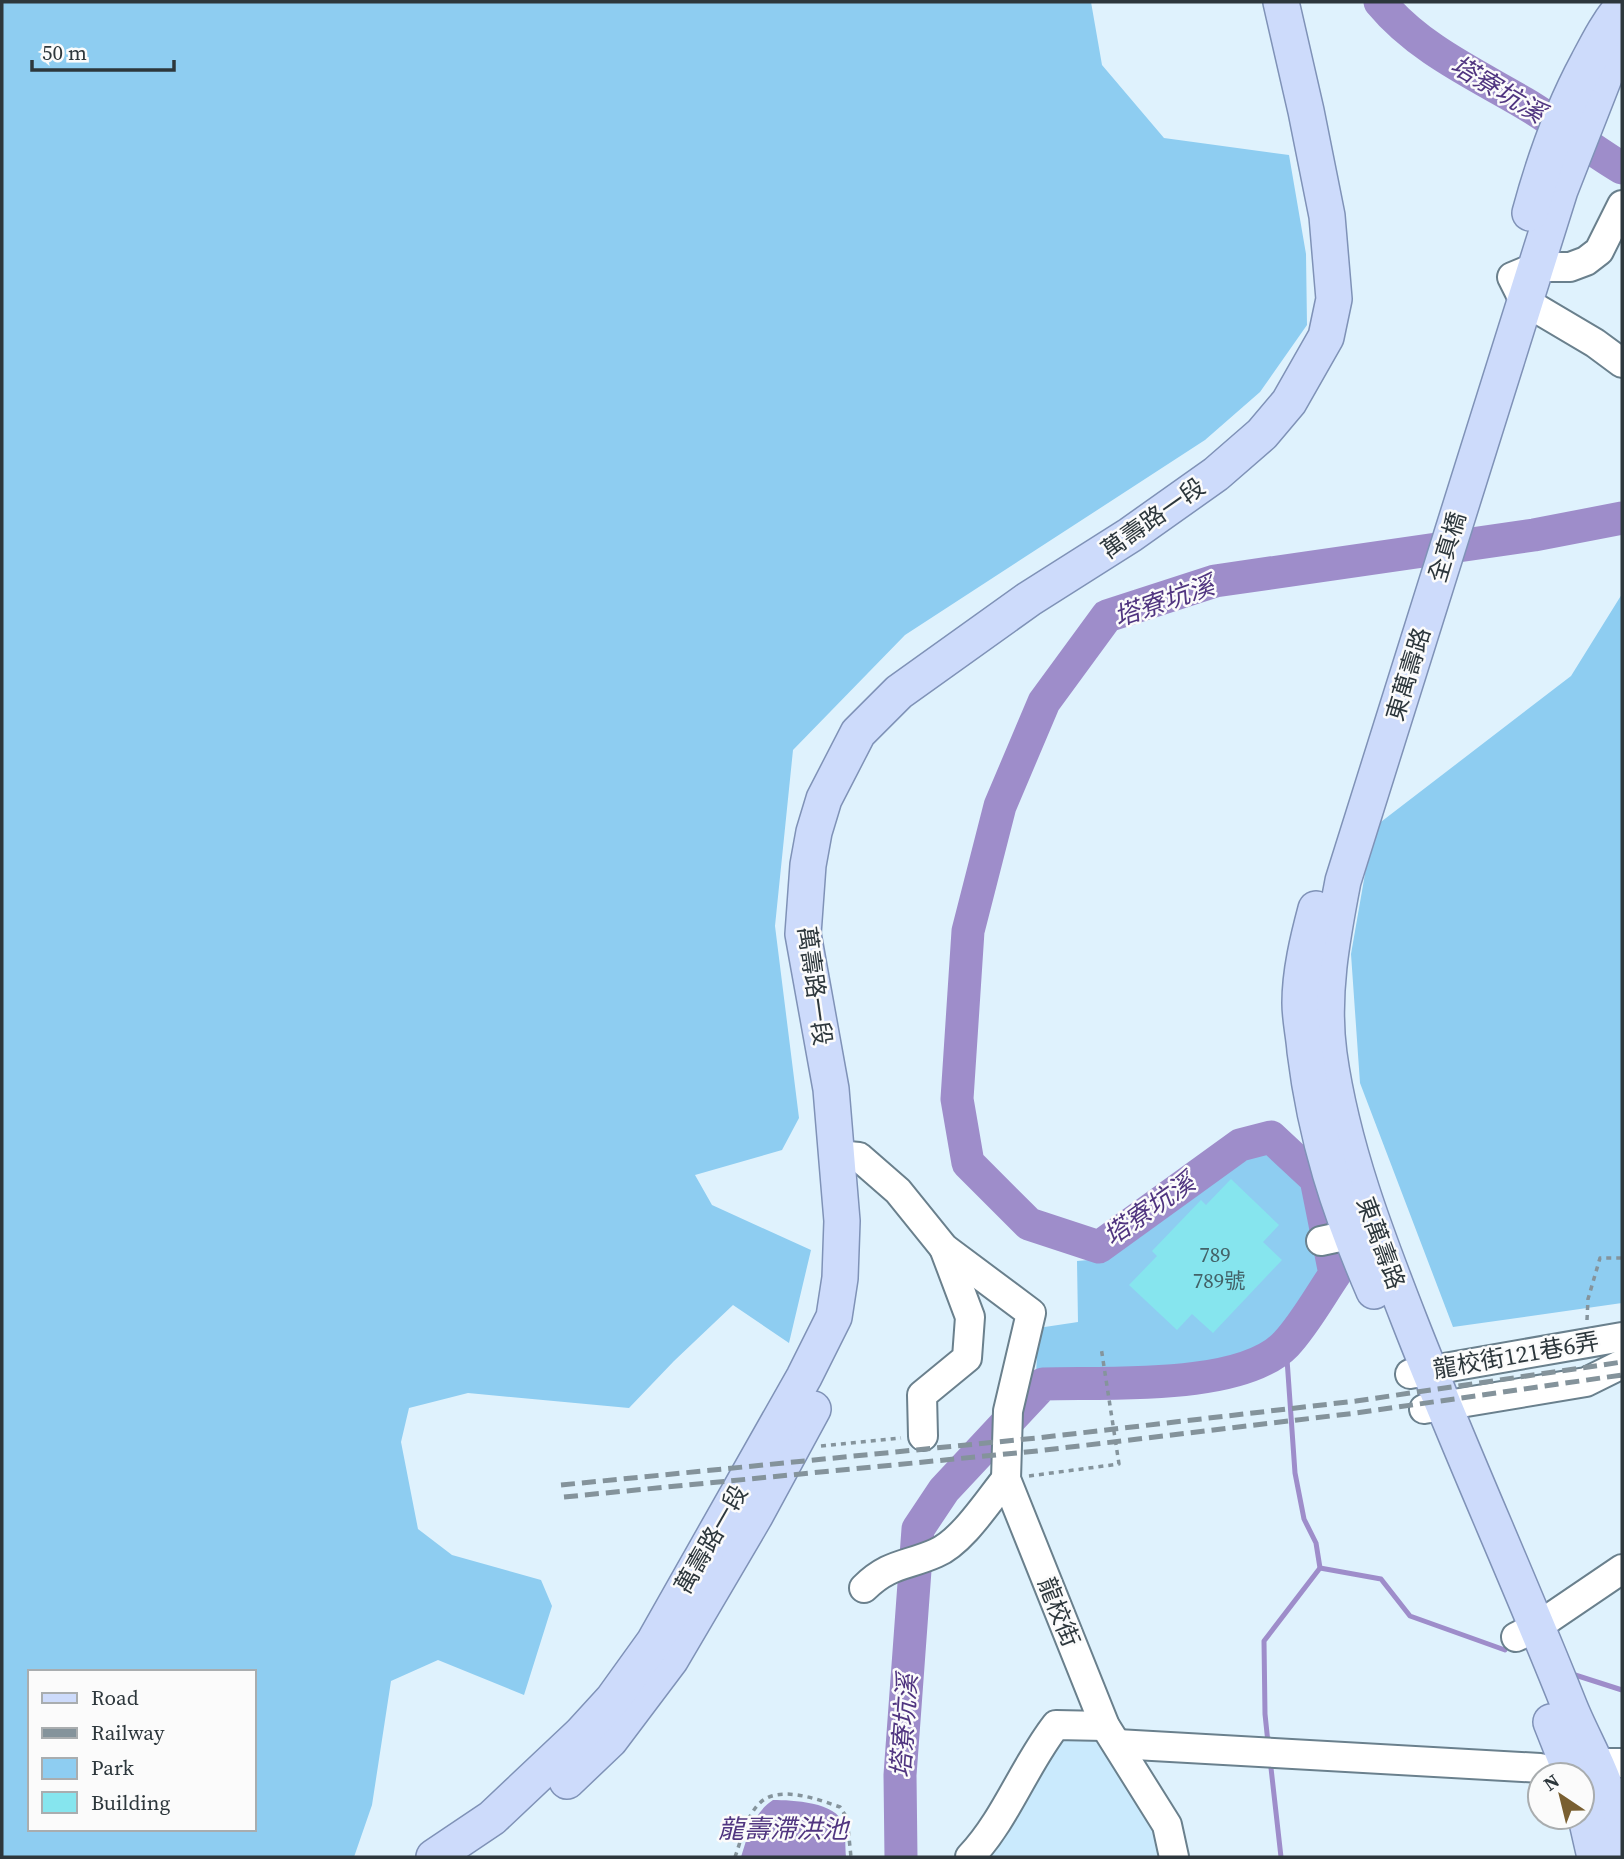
<svg xmlns="http://www.w3.org/2000/svg" width="1624" height="1859" viewBox="0 0 1624 1859" font-family="'Source Serif 4','Noto Sans TC',serif">
<style>
.built{fill:#caeafd}
.green{fill:#8ecdf1;fill-rule:evenodd}
.water{fill:#9e8dca}
.lines{fill:none;stroke-linecap:round;stroke-linejoin:round}
.stream{stroke:#9e8dca;stroke-width:5}
.river{stroke:#9e8dca;stroke-width:33}
.building{fill:#86e5ee}
.minor-casing{stroke:#6a808d;stroke-width:32}
.major-casing{stroke:#7f92b7;stroke-width:38}
.path{stroke:#85949c;stroke-width:3.5;stroke-dasharray:5 5;stroke-linecap:butt}
.minor{stroke:#fff;stroke-width:28}
.major{stroke:#cddbfb;stroke-width:35}
.rail{stroke:#84939b;stroke-width:5;stroke-dasharray:14 7;stroke-linecap:butt}
.labels{text-anchor:middle;dominant-baseline:central;stroke-width:5;stroke-linejoin:round;paint-order:stroke}
.number-label{font-size:21px;fill:#436268}
.street-label{font-size:24px;fill:#2d373c;stroke:#fbfbfb}
.water-label{font-size:26px;font-style:italic;fill:#503580;stroke:#fbfbfb}
</style>
<rect width="100%" height="100%" fill="#dff2fd"/>
<polygon class="built" points="1060,1733 1103,1740 1161,1825 1164,1857 978,1857"/>
<g class="green">
<path d="M2,2H1091L1102,65L1164,138L1289,155L1306,254L1307,325L1260,392L1205,440L905,635L793,750L775,926L799,1118L782,1150L695,1175L712,1205L811,1250L789,1343L733,1305L674,1361L629,1408L468,1393L409,1408L401,1442L418,1529L452,1555L541,1580L552,1606L524,1695L438,1660L391,1681L372,1805L354,1857H2ZM30,1672H254V1829H30Z"/>
<polygon points="1622,594 1622,1303 1453,1327 1360,1083 1351,954 1373,828 1571,676"/>
<polygon points="1269,1149 1306,1182 1327,1266 1286,1328 1261,1352 1200,1372 1036,1377 1038,1328 1078,1322 1077,1261 1101,1259 1238,1160"/>
</g>
<path class="water" d="M773,1800C792,1800 837,1802 843,1824C846,1834 845,1847 846,1857H741C748,1835 753,1813 773,1800Z"/>
<g class="lines">
<g class="stream">
<polyline points="1320,1568 1381,1579 1410,1616 1505,1650"/>
<polyline points="1572,1674 1622,1690"/>
<polyline points="1268,1743 1265,1714 1264,1641 1320,1568 1316,1543 1304,1519 1295,1473 1286,1345"/>
<polyline points="1270,1759 1281,1857"/>
</g>
<g class="river">
<path d="M1380,2C1418,48 1473,73 1524,103C1558,123 1588,148 1622,168"/>
<path d="M901,1857L900,1775L918,1529L944,1490L1043,1384C1106,1382 1241,1391 1286,1344C1304,1325 1320,1296 1335,1274L1316,1179L1271,1137L1240,1145L1099,1247L1029,1224L968,1163L957,1099L968,931L1000,806L1044,702L1107,616L1215,581L1534,535L1622,518"/>
</g>
</g>
<polygon class="building" points="1231,1179 1279,1225 1263,1242 1282,1260 1213,1333 1192,1314 1177,1330 1129,1285 1157,1256 1152,1251 1201,1200 1206,1205"/>
<g class="lines">
<defs>
<g id="minor">
<polyline points="1622,205 1599,251 1586,261 1570,267 1536,267 1512,277 1524,301 1595,343 1622,363"/>
<polyline points="837,1155 859,1157 898,1191 944,1248 1031,1313 1008,1411 1006,1479 1105,1726 1167,1825 1174,1857"/>
<polyline points="1321,1241 1349,1235"/>
<polyline points="1410,1374 1622,1337"/>
<polyline points="1424,1409 1586,1382 1622,1364"/>
<polyline points="923,1436 922,1395 967,1358 970,1317 944,1248"/>
<path d="M864,1588C889,1563 907,1566 936,1553C962,1542 988,1501 1006,1479"/>
<polyline points="1516,1637 1538,1626 1622,1569"/>
<polyline points="1117,1744 1540,1768"/>
<polyline points="1609,1763 1622,1763"/>
<path d="M970,1857C1006,1819 1024,1766 1056,1725L1105,1726"/>
</g>
<g id="major">
<path d="M1622,47L1607,70L1560,190L1343,881C1332,938 1321,996 1329,1054C1342,1147 1376,1235 1410,1322C1460,1450 1517,1575 1568,1703C1580,1734 1598,1763 1608,1795C1614,1811 1618,1829 1622,1846"/>
<path d="M1530,213C1544,161 1562,110 1588,62C1598,43 1608,23 1622,7"/>
<path d="M1316,909C1308,939 1300,972 1300,1003C1300,1019 1304,1036 1305,1051C1316,1140 1339,1210 1374,1291"/>
<polyline points="1551,1722 1572,1775"/>
<polyline points="567,1781 610,1740 671,1659 755,1516 813,1409"/>
<polyline points="1582,1800 1595,1857"/>
<polyline points="434,1857 492,1818 581,1734 613,1699 654,1642 804,1377 834,1317 840,1278 842,1221 831,1089 803,934 808,865 814,832 824,799 858,733 899,692 1029,599 1130,535 1216,474 1262,434 1289,402 1326,337 1334,299 1327,216 1306,111 1281,2"/>
</g>
</defs>
<use href="#minor" class="minor-casing"/>
<use href="#major" class="major-casing"/>
<g class="path">
<polyline points="1587,1320 1588,1299 1600,1258 1622,1258"/>
<polyline points="821,1446 901,1438"/>
<polyline points="1029,1476 1119,1464 1101,1347"/>
<path d="M735,1857C741,1841 745,1820 757,1806C775,1783 817,1799 840,1807L847,1818L851,1857"/>
</g>
<use href="#minor" class="minor"/>
<use href="#major" class="major"/>
<g class="rail">
<polyline points="561,1485 1037,1438 1356,1401 1622,1362"/>
<polyline points="564,1497 1037,1451 1356,1413 1622,1375"/>
</g>
</g>
<g class="labels">
<g class="number-label">
<text x="1215" y="1254">789</text>
<text x="1219" y="1280">789號</text>
</g>
<g class="street-label">
<text transform="translate(1153 518) rotate(-35)">萬壽路一段</text>
<text transform="translate(1447 547) rotate(-73)">全真橋</text>
<text transform="translate(1408 674) rotate(-73)">東萬壽路</text>
<text transform="translate(815 986) rotate(82)">萬壽路一段</text>
<text transform="translate(1381 1243) rotate(70)">東萬壽路</text>
<text transform="translate(1516 1355) rotate(-10)">龍校街121巷6弄</text>
<text transform="translate(711 1539) rotate(-60)">萬壽路一段</text>
<text transform="translate(1059 1612) rotate(68)">龍校街</text>
</g>
<g class="water-label">
<text transform="translate(1498 89) rotate(31)">塔寮坑溪</text>
<text transform="translate(1164 601) rotate(-19)">塔寮坑溪</text>
<text transform="translate(1149 1209) rotate(-35)">塔寮坑溪</text>
<text transform="translate(904 1726) rotate(-86)">塔寮坑溪</text>
<text x="783" y="1829">龍壽滯洪池</text>
</g>
</g>
<rect width="1624" height="1859" fill="none" stroke="#2d373c" stroke-width="7"/>
<rect x="28" y="1670" width="228" height="161" fill="#fbfbfb" stroke="#a9adaf" stroke-width="2"/>
<rect x="42" y="1693" width="35" height="10" fill="#cddbfb" stroke="#a9adaf" stroke-width="2"/>
<text x="91" y="1705" font-size="21" fill="#2d373c">Road</text>
<rect x="42" y="1728" width="35" height="10" fill="#84939b" stroke="#a9adaf" stroke-width="2"/>
<text x="91" y="1740" font-size="21" fill="#2d373c">Railway</text>
<rect x="42" y="1758" width="35" height="21" fill="#8ecdf1" stroke="#a9adaf" stroke-width="2"/>
<text x="91" y="1775" font-size="21" fill="#2d373c">Park</text>
<rect x="42" y="1792" width="35" height="21" fill="#86e5ee" stroke="#a9adaf" stroke-width="2"/>
<text x="91" y="1810" font-size="21" fill="#2d373c">Building</text>
<g transform="translate(1561 1796) rotate(325)"><circle r="33" fill="#fbfbfb" stroke="#a9adaf" stroke-width="2"/>
<path d="M0-5L12 26L0 18L-12 26Z" fill="#795f31"/>
<text y="-10" font-size="19" font-weight="bold" text-anchor="middle" fill="#2d373c">N</text>
</g>
<path d="M32 60v10h142v-10" fill="none" stroke="#2d373c" stroke-width="3.5"/>
<text x="42" y="60" font-size="21" fill="#2d373c" stroke="#fbfbfb" stroke-width="5" paint-order="stroke">50 m</text>
</svg>
